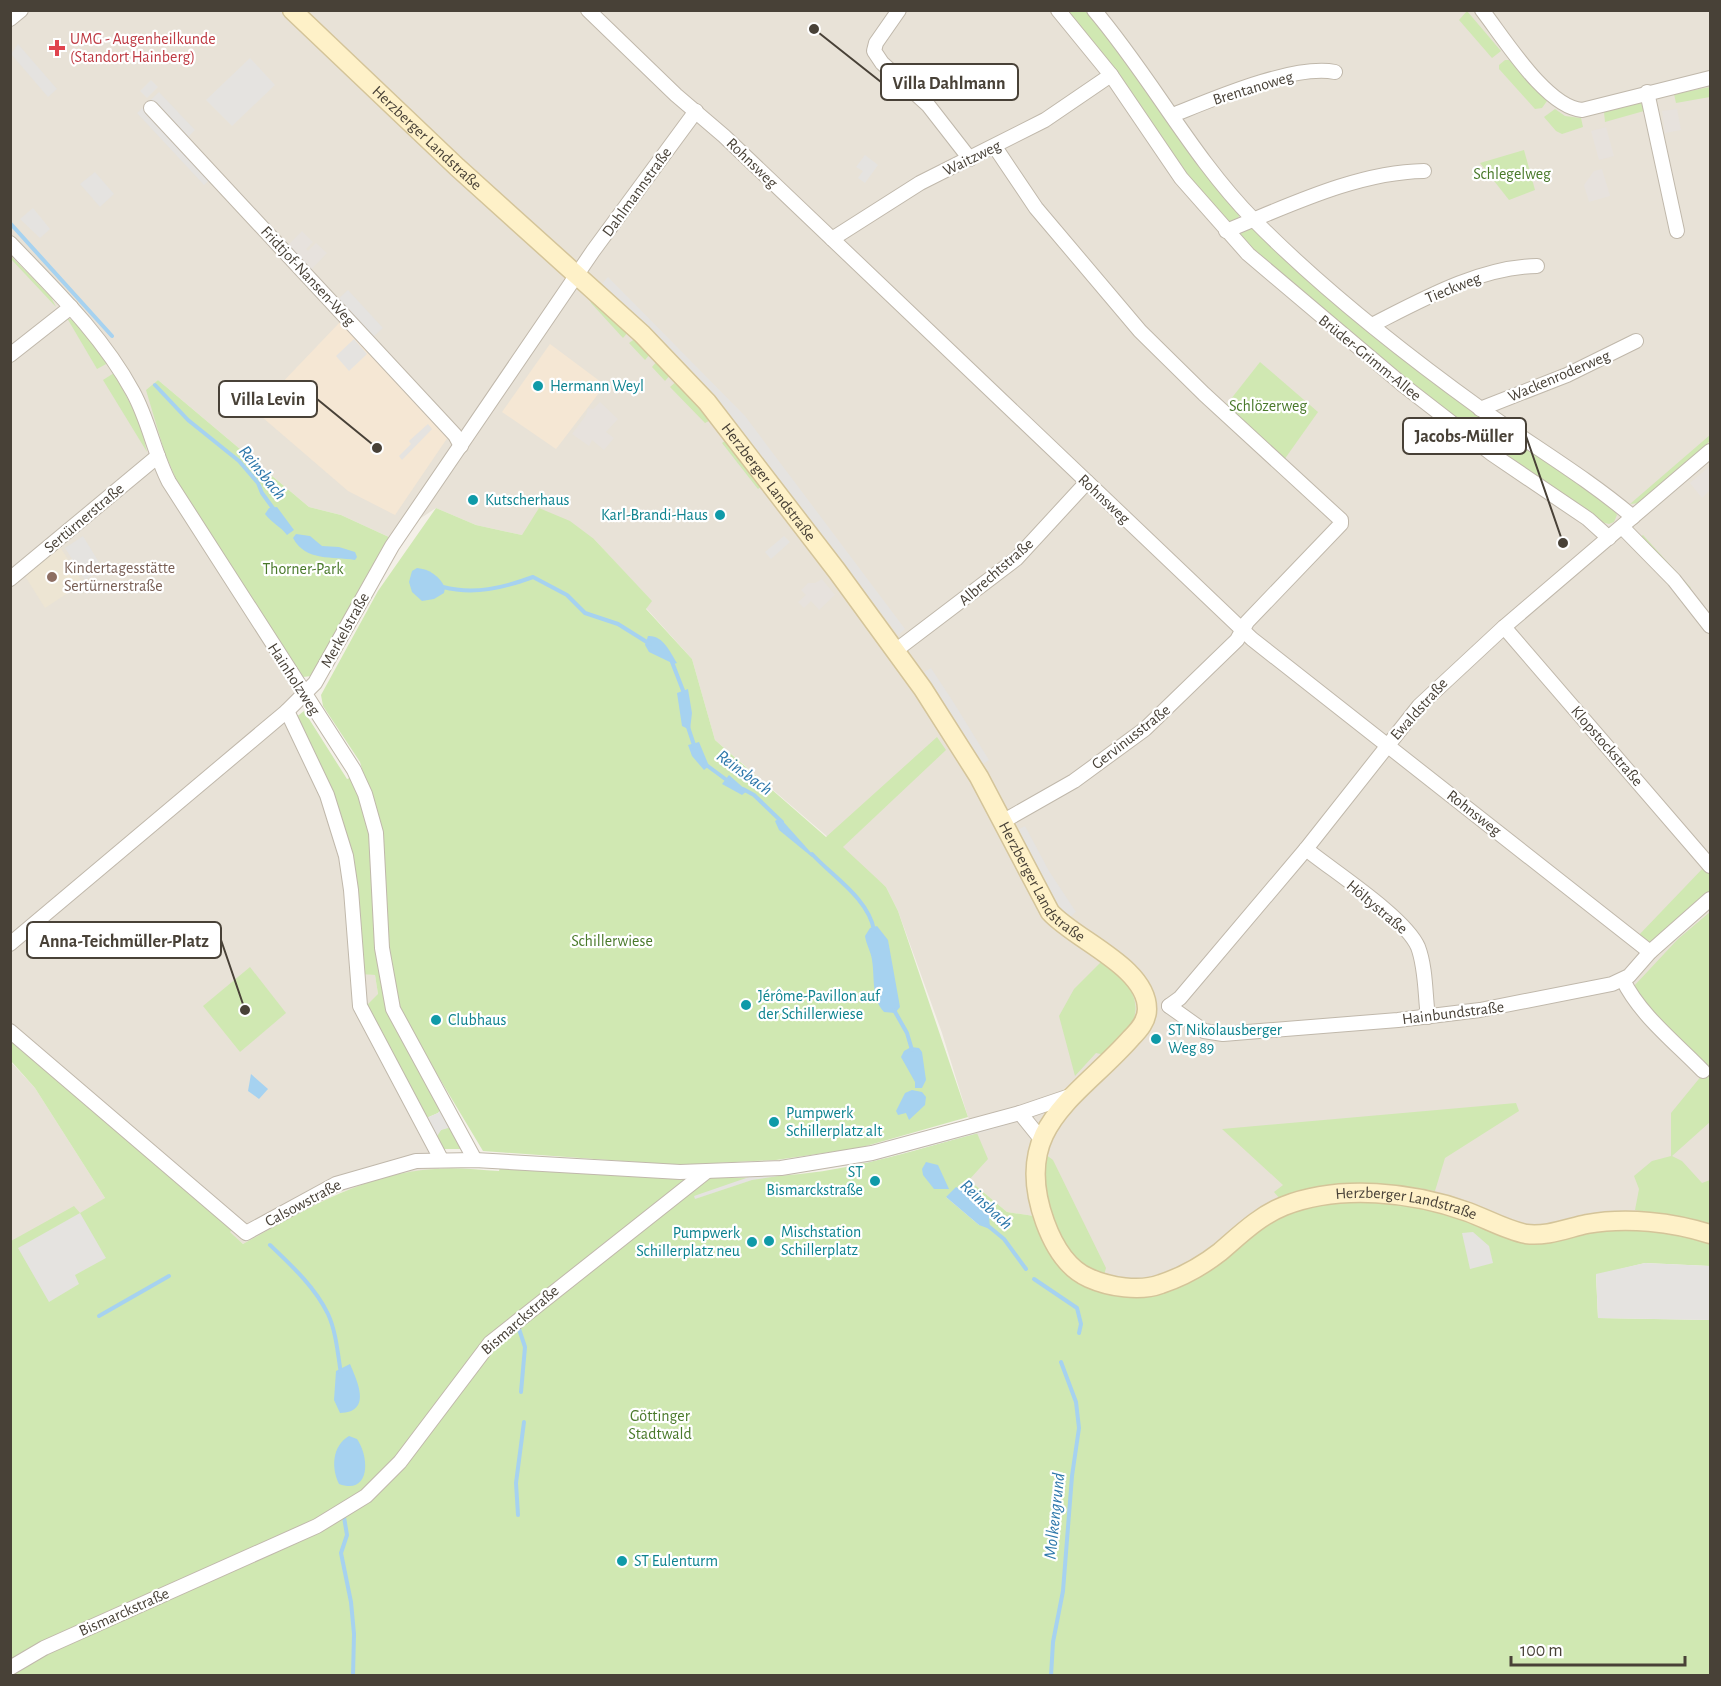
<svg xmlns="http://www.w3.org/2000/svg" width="1721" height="1686" viewBox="0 0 1721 1686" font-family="'Alegreya Sans',sans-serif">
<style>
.residential{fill:#e8e2d7}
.commercial{fill:#f5e7d4}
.industrial{fill:#e7e2dd}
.education{fill:#ede5d3}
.green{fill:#d0e8b2;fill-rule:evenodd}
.parking{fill:#e5e3e0}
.water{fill:#a6d2f0}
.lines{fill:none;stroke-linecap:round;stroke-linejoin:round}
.stream{stroke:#a6d2f0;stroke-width:4}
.street-casing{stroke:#c0b8ab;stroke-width:16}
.secondary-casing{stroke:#d4c499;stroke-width:21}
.street{stroke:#fff;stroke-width:14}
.secondary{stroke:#fef1c8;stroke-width:18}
.health-dot{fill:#e0444e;stroke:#fff;stroke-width:2}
.culture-dot{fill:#0f9aa8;stroke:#fff;stroke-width:2}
.education-dot{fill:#8d6e63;stroke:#fff;stroke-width:2}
.labels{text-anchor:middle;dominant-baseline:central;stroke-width:4.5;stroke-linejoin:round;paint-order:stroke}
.health-label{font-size:16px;fill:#be3a42;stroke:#fff;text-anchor:start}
.street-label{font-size:16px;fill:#484137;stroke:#fff}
.park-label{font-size:16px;fill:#49792a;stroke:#fff}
.culture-label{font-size:16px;fill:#0d838f;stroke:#fff;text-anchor:start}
.education-label{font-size:16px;fill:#785e54;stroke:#fff;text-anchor:start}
.water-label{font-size:18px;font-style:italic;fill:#2e78ab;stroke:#fff}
.leader{fill:none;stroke:#484137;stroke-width:2}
.callout-dot{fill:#484137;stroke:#fff;stroke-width:2}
.callout{fill:#fff;stroke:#484137;stroke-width:2}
.callout-label{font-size:18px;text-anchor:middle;font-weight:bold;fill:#484137}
</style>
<rect width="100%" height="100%" fill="#f4f0e8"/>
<g class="residential">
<polygon points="11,11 1710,11 1710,1242 1221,1255 1118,1292 1034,1216 1007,1212 969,1180 977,1133 968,1117 942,1033 898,911 886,887 715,740 692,659 646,608 651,601 594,539 522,535 476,525 436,508 391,538 341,515 309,507 158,380 147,390 165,454 180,488 298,674 295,718 330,793 360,973 375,975 378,994 442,1149 439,1169 404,1173 338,1193 243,1244 11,1038"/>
<polygon points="10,1061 35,1088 105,1198 55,1313 11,1340"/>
</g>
<g class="commercial">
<polygon points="340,322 448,437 395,515 348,491 255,411"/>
<polygon points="550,344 605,385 556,449 502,412"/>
</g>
<g class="industrial">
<polygon points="1677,109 1681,130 1665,133 1662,111"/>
<polygon points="1606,127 1614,156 1599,160 1591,131"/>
<polygon points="1602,169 1610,196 1589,202 1584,185 1594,171"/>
<polygon points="302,231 313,242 306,249 308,251 316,243 327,253 311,270 288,245"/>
<polygon points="600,402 618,419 606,432 614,438 604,450 592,440 589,446 572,434 586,415 588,408 593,409"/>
<polygon points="1710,466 1710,490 1702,498 1690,483"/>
<polygon points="822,579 835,595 819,610 811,601 804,608 798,602 806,595 801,590 808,583 815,583"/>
</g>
<polygon class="education" points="60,547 83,583 45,608 25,576"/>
<g class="green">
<path d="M1064,11H1089L1240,213C1239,221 1230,222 1224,220L1198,192Z"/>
<polygon points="1467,11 1501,51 1492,58 1459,20"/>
<polygon points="1505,60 1509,60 1547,101 1542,108 1535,109 1499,69 1499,65"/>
<polygon points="1710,87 1710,97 1676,103 1674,94"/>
<polygon points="1637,103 1641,103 1644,111 1605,122 1604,112"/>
<polygon points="1555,109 1565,116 1581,118 1583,127 1562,134 1556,131 1544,117"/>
<polygon points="1524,150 1535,190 1509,200 1480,163"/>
<polygon points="1254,228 1612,507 1617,515 1614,522 1609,524 1601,522 1408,384 1245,245 1239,235 1247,229"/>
<polygon points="10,255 51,297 56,307 11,259"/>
<polygon points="589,297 628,332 623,338 591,303"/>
<polygon points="67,318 77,322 108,363 97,369"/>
<polygon points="636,338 651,353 645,360 629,343"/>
<polygon points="658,360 672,373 665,381 652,367"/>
<polygon points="1260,362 1318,412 1284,460 1227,408 1227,404"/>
<polygon points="114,373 140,422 147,452 103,380"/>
<polygon points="158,380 309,507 341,515 391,538 312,676 303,677 180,488 165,454 146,390"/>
<polygon points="678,380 711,420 705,423 670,387"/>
<polygon points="1710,435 1710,441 1640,503 1630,504"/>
<polygon points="726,440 762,486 758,489 722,443"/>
<polygon points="436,508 476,525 522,535 539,508 570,521 594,539 652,601 646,609 692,659 715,740 826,837 937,737 946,750 843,847 886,887 898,911 968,1117 859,1148 776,1160 678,1165 483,1151 401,1014 387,949 380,833 360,762 323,706 321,695 378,591"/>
<polygon points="1643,535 1691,588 1689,590 1640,537"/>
<polygon points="304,711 347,779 352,777 362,800 371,835 381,976 442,1108 438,1113 424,1119 364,1008 378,994 375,975 360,974 354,892 295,718"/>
<polygon points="1706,865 1710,870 1710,894 1653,942 1648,942 1638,936"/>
<polygon points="1710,912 1710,1122 1672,1156 1682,1161 1702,1183 1710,1180 1710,1224 1635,1210 1639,1189 1634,1176 1652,1161 1671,1156 1671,1113 1707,1069 1646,1009 1634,986 1678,939"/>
<path d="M1102,961C1120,973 1145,998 1132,1022C1126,1034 1114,1045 1105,1055L1096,1053L1075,1076L1059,1016L1074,989Z"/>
<polygon points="250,967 286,1013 240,1052 203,1006"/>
<path d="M11,1038L232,1230L230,1232L243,1244C303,1211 364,1173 435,1169C456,1167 478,1170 499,1171L500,1167C599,1173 700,1184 800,1174C860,1168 919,1149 977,1133L988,1159L969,1180L1007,1212L1034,1216L1060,1261L1151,1292L1289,1210L1333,1201L1418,1203L1518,1239L1626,1224L1710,1242V1266L1645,1263L1596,1275L1598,1318L1710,1320V1675H11V1241L74,1206L80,1213L105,1198L35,1088L11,1061ZM946,1197L973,1200L988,1215L987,1221L979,1225Z"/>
<path d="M1516,1103L1519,1111L1445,1158L1435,1191C1376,1179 1337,1189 1280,1199L1274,1192L1283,1185L1222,1129Z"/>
<path d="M452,1127L461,1143L460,1149H442L436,1138C439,1129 443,1128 452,1127Z"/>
<path d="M1045,1154L1053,1160L1106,1268L1104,1275C1072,1270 1050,1225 1045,1196C1043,1183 1045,1167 1045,1154Z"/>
</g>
<g class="parking">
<polygon points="18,44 57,89 48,97 11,54"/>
<polygon points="250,58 275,85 232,126 206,100"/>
<polygon points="151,80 158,87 147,98 140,91"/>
<polygon points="159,92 195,130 188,137 219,171 204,185 137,113"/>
<polygon points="865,155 878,165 865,183 858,178 863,171 856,167"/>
<polygon points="95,172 114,194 100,207 80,184"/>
<polygon points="33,208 50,229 40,238 20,219"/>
<polygon points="608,277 745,416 905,629 898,635 726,410 681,359 602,284"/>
<polygon points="348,290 383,328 373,337 338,299"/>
<polygon points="354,339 367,354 349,371 336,356"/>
<polygon points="428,424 432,429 402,460 399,456 411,444 409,441"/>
<polygon points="83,536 103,569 85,580 65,548"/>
<polygon points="784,536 790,542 771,559 765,552"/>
<polygon points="931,668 954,703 989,760 983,764 924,672"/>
<polygon points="1025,826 1049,871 1076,912 1069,918 1055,901 1017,830"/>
<polygon points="442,1108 452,1127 441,1130 436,1138 424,1119 438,1113"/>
<polygon points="1007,1122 1005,1126 870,1162 752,1180 695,1199 694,1196 752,1176 828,1166"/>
<polygon points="80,1213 106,1258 75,1275 79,1284 49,1302 18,1248"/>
<polygon points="1473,1232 1489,1246 1493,1263 1470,1269 1462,1233"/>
<polygon points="1645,1263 1710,1266 1710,1320 1598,1318 1596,1274"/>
</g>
<g class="water">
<path d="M277,507L294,530L287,535C281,527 272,523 265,514L269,508Z"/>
<path d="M296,534L310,536L322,546L339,547L355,552L357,557L355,560C332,556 306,562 293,538Z"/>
<path d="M417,568C429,569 440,576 445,588L444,593L434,599L422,601L412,592L409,582L412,571Z"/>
<path d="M648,636C663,635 670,652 677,663L674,664L649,652L645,645Z"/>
<polygon points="688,689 692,713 690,730 682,726 677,693"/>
<polygon points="699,742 709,766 704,770 692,756 688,745"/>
<polygon points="729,775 747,791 742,795 722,784"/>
<polygon points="780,818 814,856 812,857 779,830 775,821"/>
<path d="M877,926L888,940L900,1007L895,1013L884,1012C871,998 875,978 872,960C871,952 866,944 865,936L870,928Z"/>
<polygon points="911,1047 919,1048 922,1052 926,1080 922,1088 915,1088 915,1082 901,1057 904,1051"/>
<polygon points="251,1074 268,1089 259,1099 248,1091"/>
<polygon points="912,1090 922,1092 926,1097 925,1105 909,1120 906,1113 898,1115 896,1111 905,1093"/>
<polygon points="926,1162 938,1165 949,1189 934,1189 923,1175 922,1169"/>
<polygon points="956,1187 964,1191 989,1215 990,1229 979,1225 946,1197"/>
<path d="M350,1364C358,1383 372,1412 340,1413L334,1400L336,1371Z"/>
<path d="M349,1436L357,1439C370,1458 370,1495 339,1484C331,1468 332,1446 349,1436Z"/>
</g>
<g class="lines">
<g class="stream">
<polyline points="10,223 112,336"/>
<polyline points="155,385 188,420 239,461 258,483 262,493 275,511"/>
<path d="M443,587C474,595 503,588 533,577L567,595L585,613L618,624L650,644"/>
<polyline points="672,662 684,693"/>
<polyline points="688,727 695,748"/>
<polyline points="705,764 728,781"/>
<polyline points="743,789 754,795 782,822"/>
<path d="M812,854C833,877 868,898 874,930"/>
<polyline points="894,1010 907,1033 912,1050"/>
<polyline points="987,1225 1004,1239 1026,1269"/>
<path d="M270,1245C291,1265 315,1287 328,1314C336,1331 338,1355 341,1374"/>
<polyline points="1034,1279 1077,1308 1081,1324 1079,1333"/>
<polyline points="99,1316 169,1276"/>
<polyline points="519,1329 525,1347 521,1392"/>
<polyline points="518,1515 516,1483 524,1422"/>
<polyline points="344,1517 347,1535 341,1553 351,1602 354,1634 353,1676"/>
<polyline points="1051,1676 1053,1642 1063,1591 1072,1476 1079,1428 1076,1402 1061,1362"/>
</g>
<defs>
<g id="street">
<polyline points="588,10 676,95 724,136 1252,639 1650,952"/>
<polyline points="899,10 876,43 874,51 882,63 928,105 970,159"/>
<polyline points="1058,10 1111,75 1181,178 1248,254 1403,385 1492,454 1588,519 1609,538"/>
<path d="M1094,10C1151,77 1192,157 1254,220C1322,289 1402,352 1481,409C1531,445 1586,477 1633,517"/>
<path d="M1482,10C1504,38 1546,107 1582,110L1710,78"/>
<polyline points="10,19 21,10"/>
<polyline points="1647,92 1677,231"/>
<polyline points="151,108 455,435 461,446"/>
<path d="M1173,115C1213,99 1293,64 1335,72"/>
<polyline points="995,147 1036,208 1140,331 1204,394 1341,520 1341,524 1247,622 1237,640 1145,729 1074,781 1002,822"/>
<path d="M1226,231C1288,206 1357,172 1424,171"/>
<polyline points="832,239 920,183 1045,120 1111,75"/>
<path d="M10,243C55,290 102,335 133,392C149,421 154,453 169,482L354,770L365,794L376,833L382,948L393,1009L475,1160"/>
<path d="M1372,325C1423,299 1480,267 1537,266"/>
<polyline points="10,355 71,307"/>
<polyline points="1480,409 1567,375 1636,341"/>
<polyline points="1622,527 1674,580 1710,626"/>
<polyline points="10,579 158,456"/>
<polyline points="1504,627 1710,866"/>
<polyline points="895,651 1016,559 1087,482"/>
<polyline points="287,711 327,795 346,856 351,890 360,1006 441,1159"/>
<path d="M1306,849C1333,871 1405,917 1418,947C1426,968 1425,995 1428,1017"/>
<polyline points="10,944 287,711 315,683 392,546 593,251 696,111"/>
<path d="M1623,980C1640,1015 1676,1043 1703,1071"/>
<polyline points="1169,1006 1180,998 1306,849 1419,706 1504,627 1710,451"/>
<polyline points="1169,1006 1204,1031 1223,1034 1398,1020 1480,1010 1612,984 1629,976 1650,952 1710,899"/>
<polyline points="10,1031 246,1233 336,1184 416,1161 475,1160 680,1172 781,1168 872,1153 1020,1113 1070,1096"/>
<polyline points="1020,1113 1041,1139"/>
<polyline points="10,1668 44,1648 317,1526 366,1496 400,1462 490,1343 706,1172"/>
</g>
<g id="secondary">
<path id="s1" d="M292,10L457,167L642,334L707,402L837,571L923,689L979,777L1050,912C1075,940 1147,967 1147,1009C1147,1021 1139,1030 1131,1038C1078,1098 1010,1126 1045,1222C1053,1244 1066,1268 1089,1278C1109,1287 1140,1292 1161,1284C1182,1277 1202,1266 1220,1252C1240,1235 1259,1216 1284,1206C1340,1184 1413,1192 1468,1212C1487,1219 1506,1230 1526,1234C1546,1237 1568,1228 1587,1224C1627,1217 1672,1222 1710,1234"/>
</g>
</defs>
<use href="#street" class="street-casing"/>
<use href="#secondary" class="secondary-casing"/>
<use href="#street" class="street"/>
<use href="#secondary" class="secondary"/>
</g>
<path class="health-dot" d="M54 39h6v6h6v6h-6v6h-6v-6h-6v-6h6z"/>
<g class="culture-dot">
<circle cx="538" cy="386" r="6"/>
<circle cx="473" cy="500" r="6"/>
<circle cx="720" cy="515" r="6"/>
<circle cx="746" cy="1005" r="6"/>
<circle cx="436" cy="1020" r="6"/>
<circle cx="1156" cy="1039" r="6"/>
<circle cx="774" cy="1122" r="6"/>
<circle cx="875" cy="1181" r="6"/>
<circle cx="769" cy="1241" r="6"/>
<circle cx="752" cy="1242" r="6"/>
<circle cx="622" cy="1561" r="6"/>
</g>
<circle class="education-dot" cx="52" cy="577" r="6"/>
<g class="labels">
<g class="health-label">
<text x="70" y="39">UMG - Augenheilkunde<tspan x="70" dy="18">(Standort Hainberg)</tspan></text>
</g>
<g class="street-label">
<text transform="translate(1253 88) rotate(-17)">Brentanoweg</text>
<text stroke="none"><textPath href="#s1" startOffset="186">Herzberger Landstraße</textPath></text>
<text transform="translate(972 158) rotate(-26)">Waitzweg</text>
<text transform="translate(752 163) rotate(44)">Rohnsweg</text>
<text transform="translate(637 192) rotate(-54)">Dahlmannstraße</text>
<text transform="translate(308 276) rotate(47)">Fridtjof-Nansen-Weg</text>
<text transform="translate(1453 288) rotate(-22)">Tieckweg</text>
<text transform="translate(1370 358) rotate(39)">Brüder-Grimm-Allee</text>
<text transform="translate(1559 376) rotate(-23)">Wackenroderweg</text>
<text stroke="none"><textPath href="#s1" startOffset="672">Herzberger Landstraße</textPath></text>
<text transform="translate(1104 499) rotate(43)">Rohnsweg</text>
<text transform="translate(84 518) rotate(-40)">Sertürnerstraße</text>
<text transform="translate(996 572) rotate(-41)">Albrechtstraße</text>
<text transform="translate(345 630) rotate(-61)">Merkelstraße</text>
<text transform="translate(294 679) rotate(57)">Hainholzweg</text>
<text transform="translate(1419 709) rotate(-48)">Ewaldstraße</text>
<text transform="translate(1131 737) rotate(-38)">Gervinusstraße</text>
<text transform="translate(1607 746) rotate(49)">Klopstockstraße</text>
<text transform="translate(1474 813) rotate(38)">Rohnsweg</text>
<text stroke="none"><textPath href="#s1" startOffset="1158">Herzberger Landstraße</textPath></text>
<text transform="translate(1377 907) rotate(40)">Höltystraße</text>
<text transform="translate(1453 1013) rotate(-7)">Hainbundstraße</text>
<text transform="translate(303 1203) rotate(-28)">Calsowstraße</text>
<text stroke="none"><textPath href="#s1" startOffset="2001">Herzberger Landstraße</textPath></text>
<text transform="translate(520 1320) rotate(-41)">Bismarckstraße</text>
<text transform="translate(124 1612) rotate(-24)">Bismarckstraße</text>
</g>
<g class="park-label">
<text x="1512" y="174">Schlegelweg</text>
<text x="1268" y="406">Schlözerweg</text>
<text x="303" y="569">Thorner-Park</text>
<text x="612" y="941">Schillerwiese</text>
<text x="660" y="1416">Göttinger<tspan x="660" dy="18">Stadtwald</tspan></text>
</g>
<g class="culture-label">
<text x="550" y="386">Hermann Weyl</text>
<text x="485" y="500">Kutscherhaus</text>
<text x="708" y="515" text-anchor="end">Karl-Brandi-Haus</text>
<text x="758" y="996">Jérôme-Pavillon auf<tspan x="758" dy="18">der Schillerwiese</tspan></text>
<text x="448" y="1020">Clubhaus</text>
<text x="1168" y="1030">ST Nikolausberger<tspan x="1168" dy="18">Weg 89</tspan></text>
<text x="786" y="1113">Pumpwerk<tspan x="786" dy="18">Schillerplatz alt</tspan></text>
<text x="863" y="1172" text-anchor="end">ST<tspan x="863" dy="18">Bismarckstraße</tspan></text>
<text x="781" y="1232">Mischstation<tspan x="781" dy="18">Schillerplatz</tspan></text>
<text x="740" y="1233" text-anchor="end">Pumpwerk<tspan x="740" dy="18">Schillerplatz neu</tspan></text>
<text x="634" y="1561">ST Eulenturm</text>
</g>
<g class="education-label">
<text x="64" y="568">Kindertagesstätte<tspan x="64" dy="18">Sertürnerstraße</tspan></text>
</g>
<g class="water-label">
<text transform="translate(262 473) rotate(51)">Reinsbach</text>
<text transform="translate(744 773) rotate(36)">Reinsbach</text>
<text transform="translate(986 1205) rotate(43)">Reinsbach</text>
<text transform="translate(1055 1516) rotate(-84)">Molkengrund</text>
</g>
</g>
<path class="leader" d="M814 29L881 82M377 448L317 399M1563 543L1526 436M245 1010L221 940"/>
<g class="callout-dot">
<circle cx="814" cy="29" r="6"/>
<circle cx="377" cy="448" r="6"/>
<circle cx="1563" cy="543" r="6"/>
<circle cx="245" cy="1010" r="6"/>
</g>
<g class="callout">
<rect x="881" y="64" width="137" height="36" rx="6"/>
<rect x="219" y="381" width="98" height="36" rx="6"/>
<rect x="1403" y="418" width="123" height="36" rx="6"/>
<rect x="27" y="922" width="194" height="36" rx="6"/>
</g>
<g class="callout-label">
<text x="949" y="89">Villa Dahlmann</text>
<text x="268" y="405">Villa Levin</text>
<text x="1464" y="442">Jacobs-Müller</text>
<text x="124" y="947">Anna-Teichmüller-Platz</text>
</g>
<rect width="1721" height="1686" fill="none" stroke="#484137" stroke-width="24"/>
<path d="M1511 1656v9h174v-9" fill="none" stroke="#484137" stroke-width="3"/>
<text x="1520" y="1656" font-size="18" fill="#484137" stroke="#ffffff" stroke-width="4.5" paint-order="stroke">100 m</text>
</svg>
